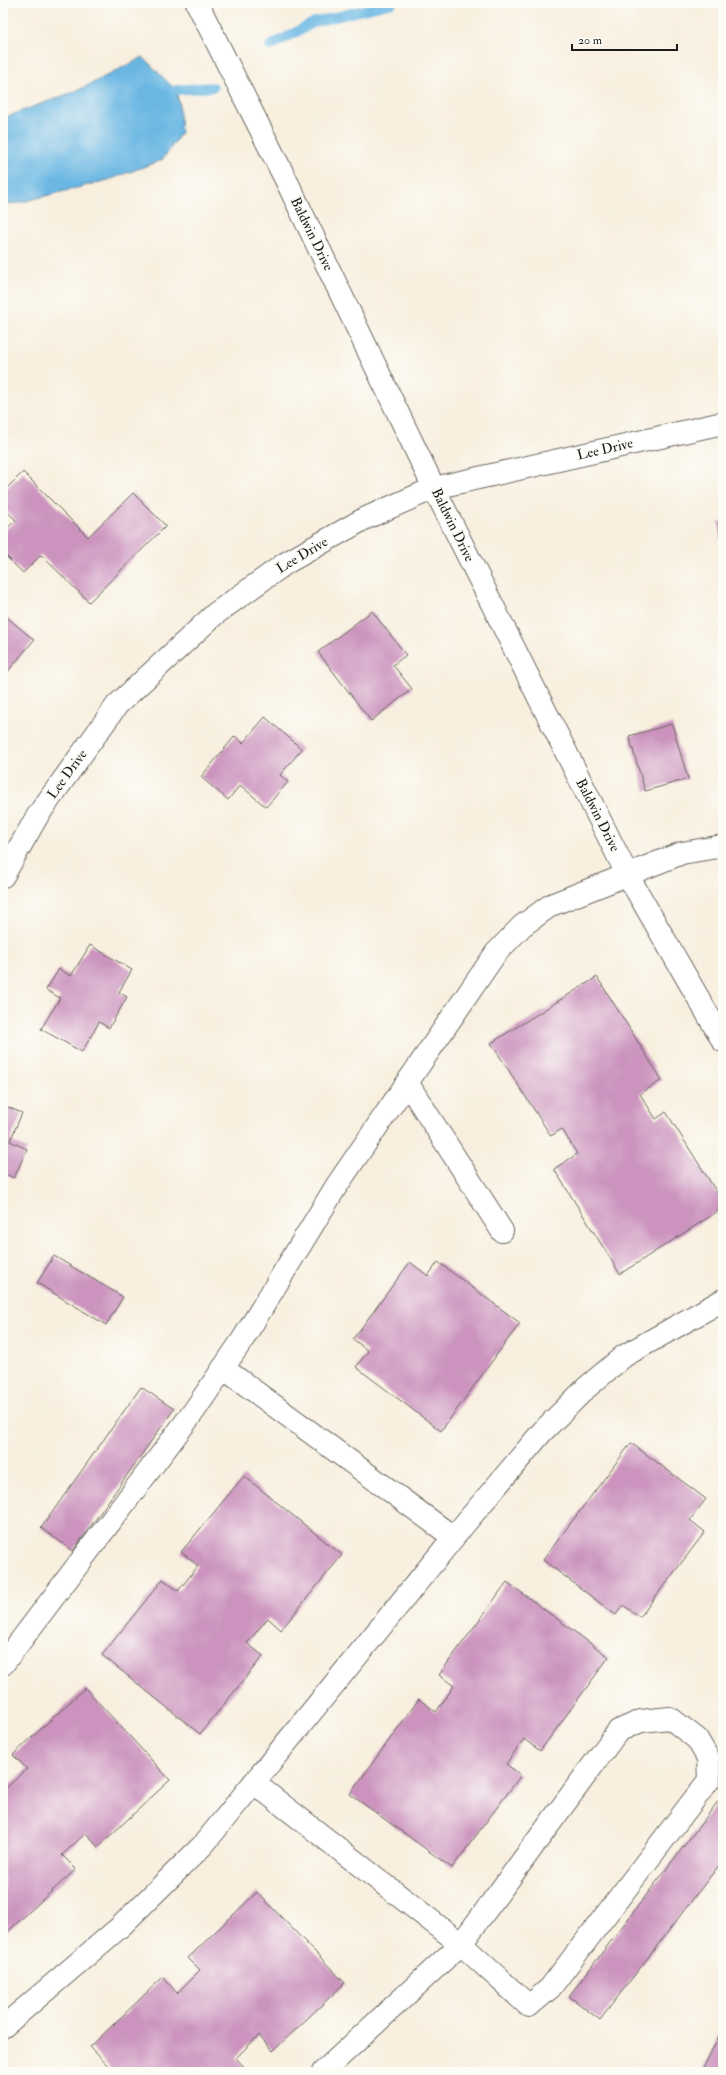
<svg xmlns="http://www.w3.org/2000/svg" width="726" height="2075" viewBox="0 0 726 2075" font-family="'IM FELL Double Pica',serif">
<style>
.water{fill:#6ab7e3;stroke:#436a80}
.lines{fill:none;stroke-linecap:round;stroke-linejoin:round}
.stream{stroke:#6ab7e3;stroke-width:10}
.building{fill:#cb93bd}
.minor-casing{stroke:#696660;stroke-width:24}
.minor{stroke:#fff;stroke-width:22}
.labels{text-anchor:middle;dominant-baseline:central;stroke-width:3.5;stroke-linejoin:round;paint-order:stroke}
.street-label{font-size:14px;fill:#1c1c1c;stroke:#fdfcf7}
</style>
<rect width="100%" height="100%" fill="#fdfcf7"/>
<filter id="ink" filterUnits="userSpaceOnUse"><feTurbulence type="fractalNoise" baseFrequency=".025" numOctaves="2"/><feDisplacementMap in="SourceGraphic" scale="8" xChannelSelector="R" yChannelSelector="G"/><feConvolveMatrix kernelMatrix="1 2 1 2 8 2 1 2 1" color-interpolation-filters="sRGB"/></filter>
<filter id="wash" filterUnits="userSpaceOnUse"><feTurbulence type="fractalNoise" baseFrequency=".012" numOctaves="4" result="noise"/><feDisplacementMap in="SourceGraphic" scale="16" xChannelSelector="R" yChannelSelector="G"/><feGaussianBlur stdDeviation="0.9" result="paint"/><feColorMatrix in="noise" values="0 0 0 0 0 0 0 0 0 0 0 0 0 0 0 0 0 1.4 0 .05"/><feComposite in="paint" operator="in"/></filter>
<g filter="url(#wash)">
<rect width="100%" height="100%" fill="#f8efde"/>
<polygon class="water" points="143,57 176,90 179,103 181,133 162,160 108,180 18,203 3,204 3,118 81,89"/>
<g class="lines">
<g class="stream">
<polyline points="270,46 315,22 392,3"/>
<polyline points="164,95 176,90 213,87"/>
</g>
</g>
<g id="blocks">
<g class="building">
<polygon points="23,472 88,537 133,493 166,526 89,602 41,555 23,573 3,553 3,532 16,520 3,508 3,492"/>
<polygon points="719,522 723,522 723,554 722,554"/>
<polygon points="372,611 406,655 393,665 412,689 371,721 318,652"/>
<polygon points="3,614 34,640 3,677"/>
<polygon points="265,717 302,749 280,775 288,782 266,807 240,785 228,800 201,777 235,736 243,743"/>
<polygon points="672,724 688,779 645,791 629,736"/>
<polygon points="90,945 132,970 119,992 127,997 109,1028 99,1022 82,1052 41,1029 60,998 46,990 59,969 71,976"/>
<polygon points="597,977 662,1080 640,1094 656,1119 666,1112 723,1202 723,1208 620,1274 554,1169 577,1154 562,1129 551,1136 491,1043"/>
<polygon points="3,1105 22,1113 10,1141 27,1149 14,1178 3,1173"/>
<polygon points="54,1256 123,1297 106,1325 37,1283"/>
<polygon points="410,1262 428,1276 438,1262 520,1323 441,1431 356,1367 368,1351 353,1339"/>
<polygon points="141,1387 174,1409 73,1551 41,1528"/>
<polygon points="631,1443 706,1499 690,1520 705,1532 640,1617 623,1605 616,1615 543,1560"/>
<polygon points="244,1476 342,1555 281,1630 268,1618 247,1643 263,1656 200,1734 102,1655 163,1579 178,1591 198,1566 181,1552"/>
<polygon points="507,1582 609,1657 540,1751 524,1739 506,1764 521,1775 452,1868 350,1794 419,1699 436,1712 454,1686 439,1675"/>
<polygon points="85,1688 170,1780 98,1847 86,1833 62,1855 76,1869 4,1935 3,1789 4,1790 27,1769 13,1755"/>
<polygon points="723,1795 723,1860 600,2020 569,1996"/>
<polygon points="257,1892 345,1983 273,2051 259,2035 236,2058 248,2071 247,2072 114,2072 90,2047 163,1977 177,1993 200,1970 188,1958"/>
<polygon points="723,2028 723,2072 701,2072"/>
</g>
</g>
</g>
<g filter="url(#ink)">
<use href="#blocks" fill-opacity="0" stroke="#696660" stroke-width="1"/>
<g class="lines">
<defs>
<g id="minor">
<polyline points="197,3 288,184 434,488 627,874 723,1041"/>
<polyline points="3,876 38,815 117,705 215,614 286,563 364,519 434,488 723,423"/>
<polyline points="408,1084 502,1231"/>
<polyline points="223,1368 453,1537"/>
<polyline points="3,1664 194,1411 243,1339 337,1185 496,953 522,926 551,905 682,853 723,846"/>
<polyline points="254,1783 461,1944 529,2006 550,1988 709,1780 708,1758 697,1739 670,1718 641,1721 618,1731 461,1944 323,2072"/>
<polyline points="3,2027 120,1927 203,1845 467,1521 542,1432 586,1388 624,1356 723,1300"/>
</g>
</defs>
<use href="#minor" class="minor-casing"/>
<use href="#minor" class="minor"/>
</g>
</g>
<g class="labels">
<g class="street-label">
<text transform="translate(312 234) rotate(64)">Baldwin Drive</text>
<text transform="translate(605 449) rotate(-13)">Lee Drive</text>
<text transform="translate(453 525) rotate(64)">Baldwin Drive</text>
<text transform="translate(302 555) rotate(-31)">Lee Drive</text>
<text transform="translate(67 774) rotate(-54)">Lee Drive</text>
<text transform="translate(598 815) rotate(63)">Baldwin Drive</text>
</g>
</g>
<rect width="726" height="2075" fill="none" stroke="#fdfcf7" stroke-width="16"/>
<path d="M572 44v6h105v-6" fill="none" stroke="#1c1c1c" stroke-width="2"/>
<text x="578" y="44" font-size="12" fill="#1c1c1c" stroke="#fdfcf7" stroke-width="3" paint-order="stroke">20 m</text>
</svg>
